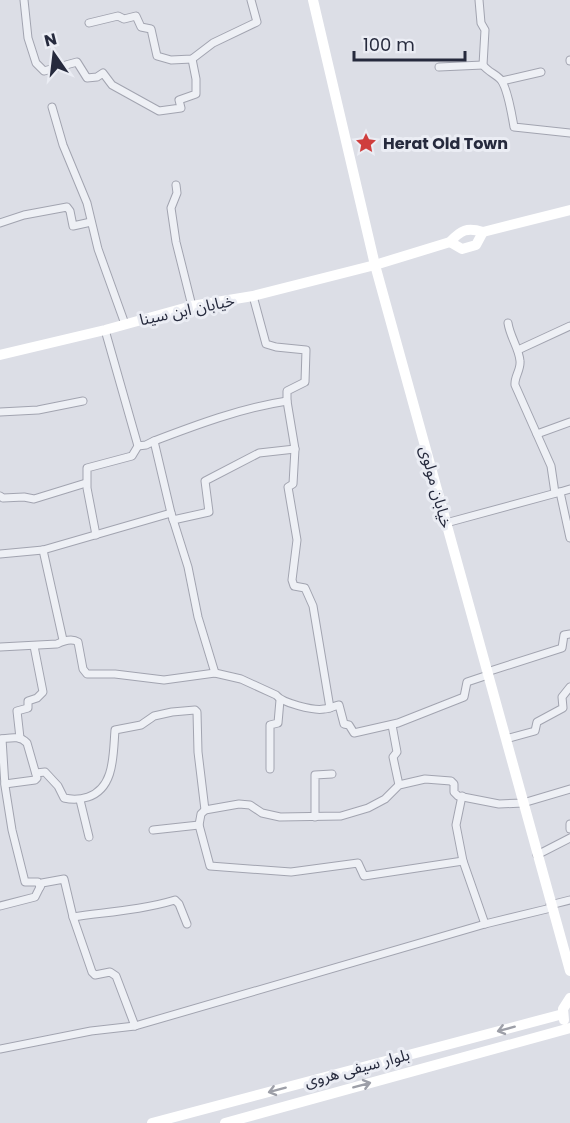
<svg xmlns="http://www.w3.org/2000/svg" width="570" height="1123" viewBox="0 0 570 1123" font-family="Poppins,'Noto Sans Arabic',sans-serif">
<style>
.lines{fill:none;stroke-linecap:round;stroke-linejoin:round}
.street-casing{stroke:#a2a4b0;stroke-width:9}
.street{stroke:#eef0f5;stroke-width:7}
.secondary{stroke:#fff;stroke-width:10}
.oneway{stroke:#9d9fa8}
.labels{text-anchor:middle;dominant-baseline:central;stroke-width:6;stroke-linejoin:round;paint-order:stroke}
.poi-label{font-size:16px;font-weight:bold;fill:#262a3d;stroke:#ebedf4;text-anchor:start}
.street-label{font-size:16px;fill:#262a3d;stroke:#ebedf4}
</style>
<rect width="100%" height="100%" fill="#dcdee6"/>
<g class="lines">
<defs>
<g id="street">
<polyline points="24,0 28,38 36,63 44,71 77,62 87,78 97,77 103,73 112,85 159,111 181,108 179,100 196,94 196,79 192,59"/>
<path d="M479,0L481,23L485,30L483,65C488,72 496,74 501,80C508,89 512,116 514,127L570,133"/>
<polyline points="89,23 118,16 124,19 136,16 141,27 151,29 157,56 171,60 192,59 213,43 257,22 251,0"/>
<polyline points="570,60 570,61"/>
<polyline points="439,67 483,65"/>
<polyline points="502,81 541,72"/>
<polyline points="52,107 63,145 87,203 98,249 125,324"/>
<polyline points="176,185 177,193 171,208 176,242 192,306"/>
<polyline points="0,223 24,215 67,207 70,211 73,226 91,222"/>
<polyline points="253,296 266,344 276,347 306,350 305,382 287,391 287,401 295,449 293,484 288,487 297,540 292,580 294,586 305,588 313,606 330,708"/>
<path d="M508,323C510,337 519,348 520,361C521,370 514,377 515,385L551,466L555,493"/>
<polyline points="105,330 138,446 146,445 154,441 171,513 188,567 198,617 215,673"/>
<polyline points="518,350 570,326"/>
<polyline points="0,412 38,410 83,401"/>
<polyline points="537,434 570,422"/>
<path d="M154,441C196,425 241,408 287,401"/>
<polyline points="570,489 560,492 570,538"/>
<polyline points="0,496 3,498 24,497 34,499 86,483"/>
<polyline points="173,520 209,512 205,481 259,453 295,449"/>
<polyline points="446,523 560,492"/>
<polyline points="96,535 87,488 87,468 132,456 138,446"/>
<polyline points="43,550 63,640"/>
<polyline points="0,554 43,550 171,513"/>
<path d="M0,647L57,644C63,641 72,638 78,642L83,669L87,674H115L164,680L215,673L241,679L276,695C282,703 314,711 324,709C329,709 334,706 339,705L344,724L349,725L354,733L398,723L464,697L467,682L488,675"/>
<polyline points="487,672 562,648 564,635 570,634"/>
<polyline points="392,725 397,752 393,757 399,785"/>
<polyline points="20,738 17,711 28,708 28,701 37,698 43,692 34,646"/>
<path d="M0,739C11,738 19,735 27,743L37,778L35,780L5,784"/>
<polyline points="2,739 5,786 12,830 25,882 38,882 40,887"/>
<polyline points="506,739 535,731 537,722 563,708 562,697 570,687"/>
<polyline points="270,769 270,725 278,723 280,700"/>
<path d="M36,773L45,772L58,786L64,798C73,800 79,800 88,797C115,788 113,754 115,730L141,725L154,716L172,712L195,710L197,712L198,752L205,810L239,804L250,805L262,813L280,817L341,816L368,808L385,799L399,785L425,779L451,781L454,784V792L458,796L499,804L523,803L570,789"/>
<polyline points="462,796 456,825 463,861 485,924"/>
<polyline points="80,800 89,837"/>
<polyline points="205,810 201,814 199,825 210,866 291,872 358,863 364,876 463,861"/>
<polyline points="315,817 315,775 332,774"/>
<polyline points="570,824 570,829"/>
<polyline points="153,830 199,825"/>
<polyline points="537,855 570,838"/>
<polyline points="550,905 570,900"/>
<polyline points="0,906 35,897 42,883 64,879 73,917 92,972 95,975 110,972 116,976 135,1026"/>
<path d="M73,917C107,912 142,910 175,900L179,904L187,924"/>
<polyline points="0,1049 91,1031 135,1026 485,924 551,908"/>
</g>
</defs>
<use href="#street" class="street-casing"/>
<use href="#street" class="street"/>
<g class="secondary">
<polyline points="313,0 375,265 570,971"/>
<polyline points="450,242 462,249 476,245 483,232"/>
<path d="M0,355L105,330L192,306L253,296L375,265L450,242C461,230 467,227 483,232L570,210"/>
<polyline points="564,1020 563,1009 570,998"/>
<polyline points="152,1123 563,1014"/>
<polyline points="225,1123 570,1028"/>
</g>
</g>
<defs><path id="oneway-shaft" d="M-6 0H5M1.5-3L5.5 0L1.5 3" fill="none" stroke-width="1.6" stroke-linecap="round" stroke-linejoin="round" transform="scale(1.5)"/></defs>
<g class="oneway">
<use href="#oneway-shaft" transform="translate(506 1029) rotate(165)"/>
<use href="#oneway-shaft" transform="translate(362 1085) rotate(-15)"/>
<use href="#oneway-shaft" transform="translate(277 1090) rotate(165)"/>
</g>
<defs>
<symbol id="sight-bare" viewBox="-9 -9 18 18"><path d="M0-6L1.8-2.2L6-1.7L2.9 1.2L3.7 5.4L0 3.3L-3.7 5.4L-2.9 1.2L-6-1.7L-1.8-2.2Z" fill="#cf3e3d" stroke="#ebedf4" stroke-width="2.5" paint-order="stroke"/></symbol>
</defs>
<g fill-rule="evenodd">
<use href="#sight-bare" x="351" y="128" width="30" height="30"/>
</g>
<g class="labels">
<g class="poi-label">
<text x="383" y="143">Herat Old Town</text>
</g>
<g class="street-label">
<text transform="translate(187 310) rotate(-12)">خیابان ابن سینا</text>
<text transform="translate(436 487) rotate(75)">خیابان مولوی</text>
<text transform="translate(357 1068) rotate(-15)">بلوار سیفی هروی</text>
</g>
</g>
<g transform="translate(54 54) rotate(346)" stroke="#ebedf4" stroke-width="4.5" paint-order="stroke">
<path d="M0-4.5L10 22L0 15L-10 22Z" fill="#262a3d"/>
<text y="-9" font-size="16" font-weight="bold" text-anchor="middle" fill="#262a3d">N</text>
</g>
<path d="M354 51v9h111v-9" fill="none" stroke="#262a3d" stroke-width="3"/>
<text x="363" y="51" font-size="18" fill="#262a3d" stroke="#ebedf4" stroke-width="4.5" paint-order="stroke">100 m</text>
</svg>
